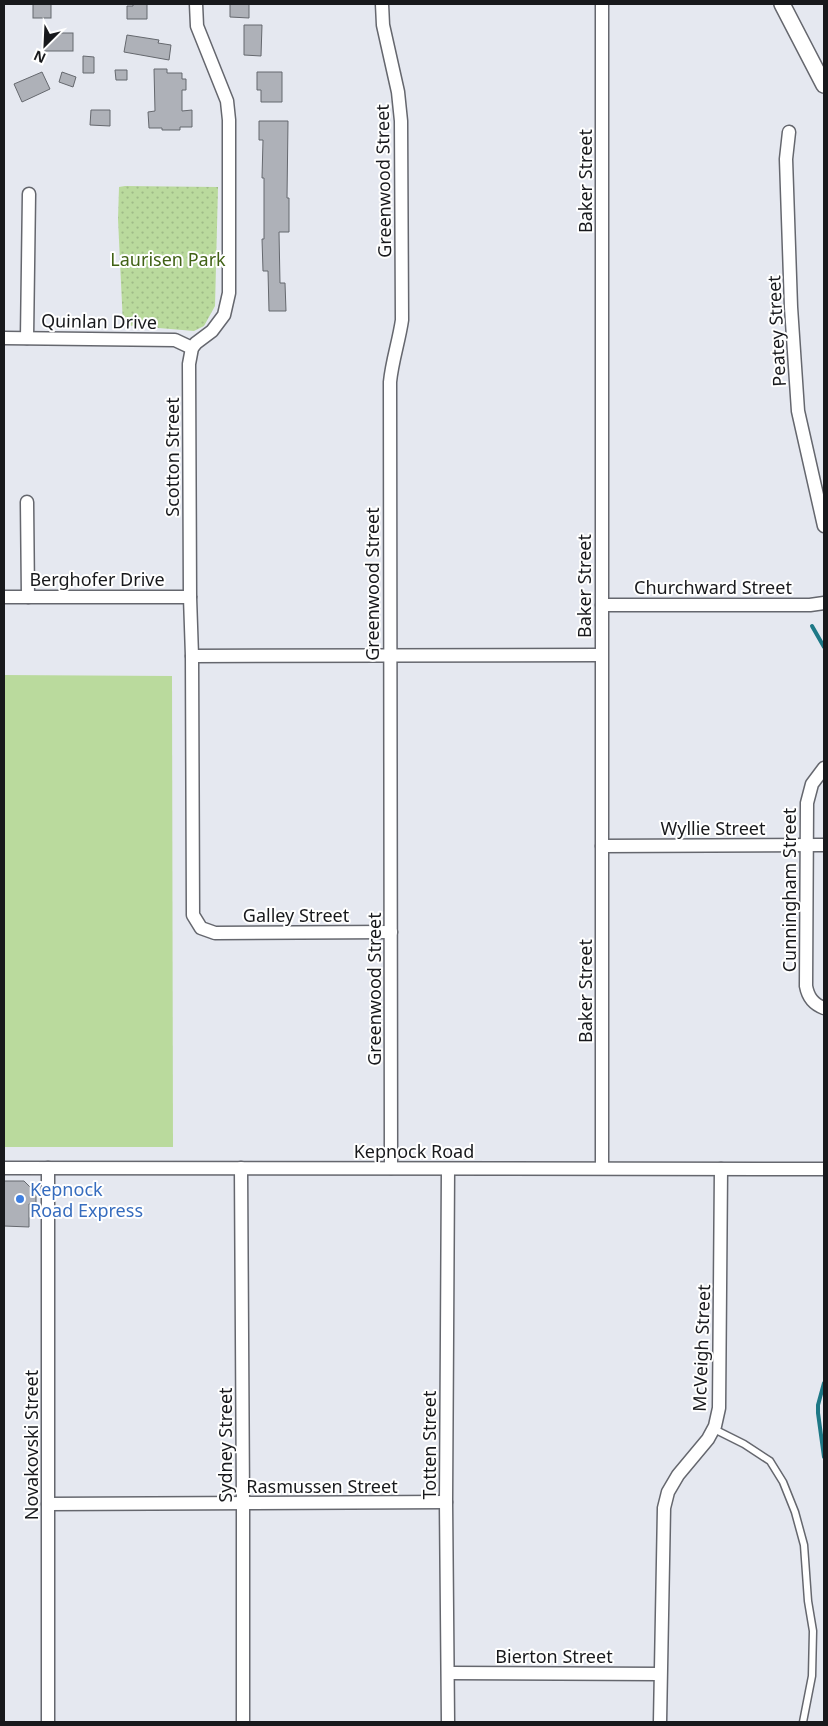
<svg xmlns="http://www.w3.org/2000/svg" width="828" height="1726" viewBox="0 0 828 1726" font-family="'Noto Sans',sans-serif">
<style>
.grass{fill:#bada9d}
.park{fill:url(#park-dots)}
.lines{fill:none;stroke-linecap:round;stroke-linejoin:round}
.stream{stroke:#1e7886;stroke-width:4}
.building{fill:#aeb1b8;stroke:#65686e}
.service-casing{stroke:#65676e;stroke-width:9}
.minor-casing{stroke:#65676e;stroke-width:15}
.tertiary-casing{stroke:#65676e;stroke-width:18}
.service{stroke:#fff;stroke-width:6}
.minor{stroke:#fff;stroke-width:12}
.tertiary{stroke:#fff;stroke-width:15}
.shop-dot{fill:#3f7fe0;stroke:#fff;stroke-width:2}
.labels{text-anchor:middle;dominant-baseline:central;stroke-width:4;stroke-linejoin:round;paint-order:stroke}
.street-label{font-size:18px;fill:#18191c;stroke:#fff}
.park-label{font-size:18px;fill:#416216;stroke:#fff}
.shop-label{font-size:18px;fill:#366cbe;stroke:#fff;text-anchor:start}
</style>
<defs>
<pattern id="park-dots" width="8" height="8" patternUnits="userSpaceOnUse" patternTransform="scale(1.25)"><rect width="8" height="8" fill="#bada9d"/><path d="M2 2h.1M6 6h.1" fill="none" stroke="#9fba87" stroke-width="1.8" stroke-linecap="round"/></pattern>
</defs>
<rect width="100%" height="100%" fill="#e5e8f0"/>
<polygon class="grass" points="4,675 172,676 173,1147 4,1147"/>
<polygon class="park" points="125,186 218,187 215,306 204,326 194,331 123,325 118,219 119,187"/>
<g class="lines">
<g class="stream">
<polyline points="812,626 824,647"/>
<polyline points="824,1383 818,1405 818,1413 824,1457"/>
</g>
</g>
<g class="building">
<rect x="33" y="4" width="18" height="14"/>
<polygon points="133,4 147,4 147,19 127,19 127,6 133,6"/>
<polygon points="230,4 249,4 249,18 230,17"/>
<polygon points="244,25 262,25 261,56 244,55"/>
<rect x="43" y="33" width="30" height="18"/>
<polygon points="127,35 159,40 158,43 171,45 169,60 124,52"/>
<polygon points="83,56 94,57 94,73 83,73"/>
<polygon points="154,69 167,69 167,73 182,73 182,79 186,79 186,90 182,90 182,111 192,110 192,127 180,127 180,130 162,130 162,128 149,128 148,112 155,111"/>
<polygon points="115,70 127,70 127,80 116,80"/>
<polygon points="42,72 50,89 22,102 14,84"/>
<polygon points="62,72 76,77 73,87 59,82"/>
<polygon points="257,72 282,72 282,102 261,102 261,90 257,90"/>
<polygon points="91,110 110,110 110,126 90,125"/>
<polygon points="259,121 288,121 287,198 289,198 289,232 279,232 280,283 285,283 286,311 269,311 268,271 263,271 262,239 264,239 264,178 262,178 263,140 259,140"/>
<polygon points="4,1181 24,1181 36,1193 36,1204 29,1204 29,1227 4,1226"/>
</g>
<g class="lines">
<defs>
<polyline id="service" points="714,1429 744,1444 770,1461 783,1482 795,1512 804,1545 808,1601 813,1631 812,1676 803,1722"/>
<g id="minor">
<polyline points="196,4 197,26 227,101 229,120 229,293 224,315 212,331 196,343 192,348 189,364 190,597 192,656 193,915 201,928 215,933 391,932"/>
<path d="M382,4L383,25L398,92L401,121L402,320C399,341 392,361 390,382L391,1168"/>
<polyline points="789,132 786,159 791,307 798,411 824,526"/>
<polyline points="4,338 175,340 192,348"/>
<polyline points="27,338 29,194"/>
<polyline points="27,502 28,597"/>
<polyline points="4,597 190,597"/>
<polyline points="602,605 810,605 824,603"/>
<polyline points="192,656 601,655"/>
<path d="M824,768L812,784L807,803L806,986C808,997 813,1004 824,1008"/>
<polyline points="602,846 824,845"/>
<polyline points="4,1168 824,1169"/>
<polyline points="241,1168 243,1504 243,1722"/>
<polyline points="602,1168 602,4"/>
<polyline points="448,1169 446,1502 448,1722"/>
<polyline points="48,1504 446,1502"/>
<polyline points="449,1673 660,1674"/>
<polyline points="48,1722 48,1168"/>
<polyline points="660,1722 664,1508 668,1492 678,1475 708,1439 715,1426 719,1408 721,1169"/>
</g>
<polyline id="tertiary" points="782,4 824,85"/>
</defs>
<use href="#service" class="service-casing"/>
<use href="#minor" class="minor-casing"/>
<use href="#tertiary" class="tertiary-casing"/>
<use href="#service" class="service"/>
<use href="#minor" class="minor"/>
<use href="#tertiary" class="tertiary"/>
</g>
<circle class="shop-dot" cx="20" cy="1199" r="5"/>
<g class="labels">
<g class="street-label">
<text transform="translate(383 181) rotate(-91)">Greenwood Street</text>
<text transform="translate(585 181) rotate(-90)">Baker Street</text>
<text transform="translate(99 321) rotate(1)">Quinlan Drive</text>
<text transform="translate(776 331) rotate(-93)">Peatey Street</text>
<text transform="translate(172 457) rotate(-90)">Scotton Street</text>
<text x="97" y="579">Berghofer Drive</text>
<text transform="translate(372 584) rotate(-90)">Greenwood Street</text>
<text transform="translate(584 586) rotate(-90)">Baker Street</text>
<text x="713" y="587">Churchward Street</text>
<text x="713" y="828">Wyllie Street</text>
<text transform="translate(789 890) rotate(-90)">Cunningham Street</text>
<text x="296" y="915">Galley Street</text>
<text transform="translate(374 989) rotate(-90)">Greenwood Street</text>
<text transform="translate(585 991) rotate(-90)">Baker Street</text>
<text x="414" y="1151">Kepnock Road</text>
<text transform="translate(701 1348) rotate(-88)">McVeigh Street</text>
<text transform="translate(31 1445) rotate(-90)">Novakovski Street</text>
<text transform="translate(225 1445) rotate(-90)">Sydney Street</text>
<text transform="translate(429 1445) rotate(-90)">Totten Street</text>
<text x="322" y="1486">Rasmussen Street</text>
<text x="554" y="1656">Bierton Street</text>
</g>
<g class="park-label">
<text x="168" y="259">Laurisen Park</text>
</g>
<g class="shop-label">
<text x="30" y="1189">Kepnock<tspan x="30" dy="21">Road Express</tspan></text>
</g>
</g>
<rect width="828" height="1726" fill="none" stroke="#18191c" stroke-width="10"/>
<g transform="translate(45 45) rotate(204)" stroke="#ffffff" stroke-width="4" paint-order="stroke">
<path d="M0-4L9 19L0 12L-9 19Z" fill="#18191c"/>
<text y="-8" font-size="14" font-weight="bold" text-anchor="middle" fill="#18191c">N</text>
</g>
</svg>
